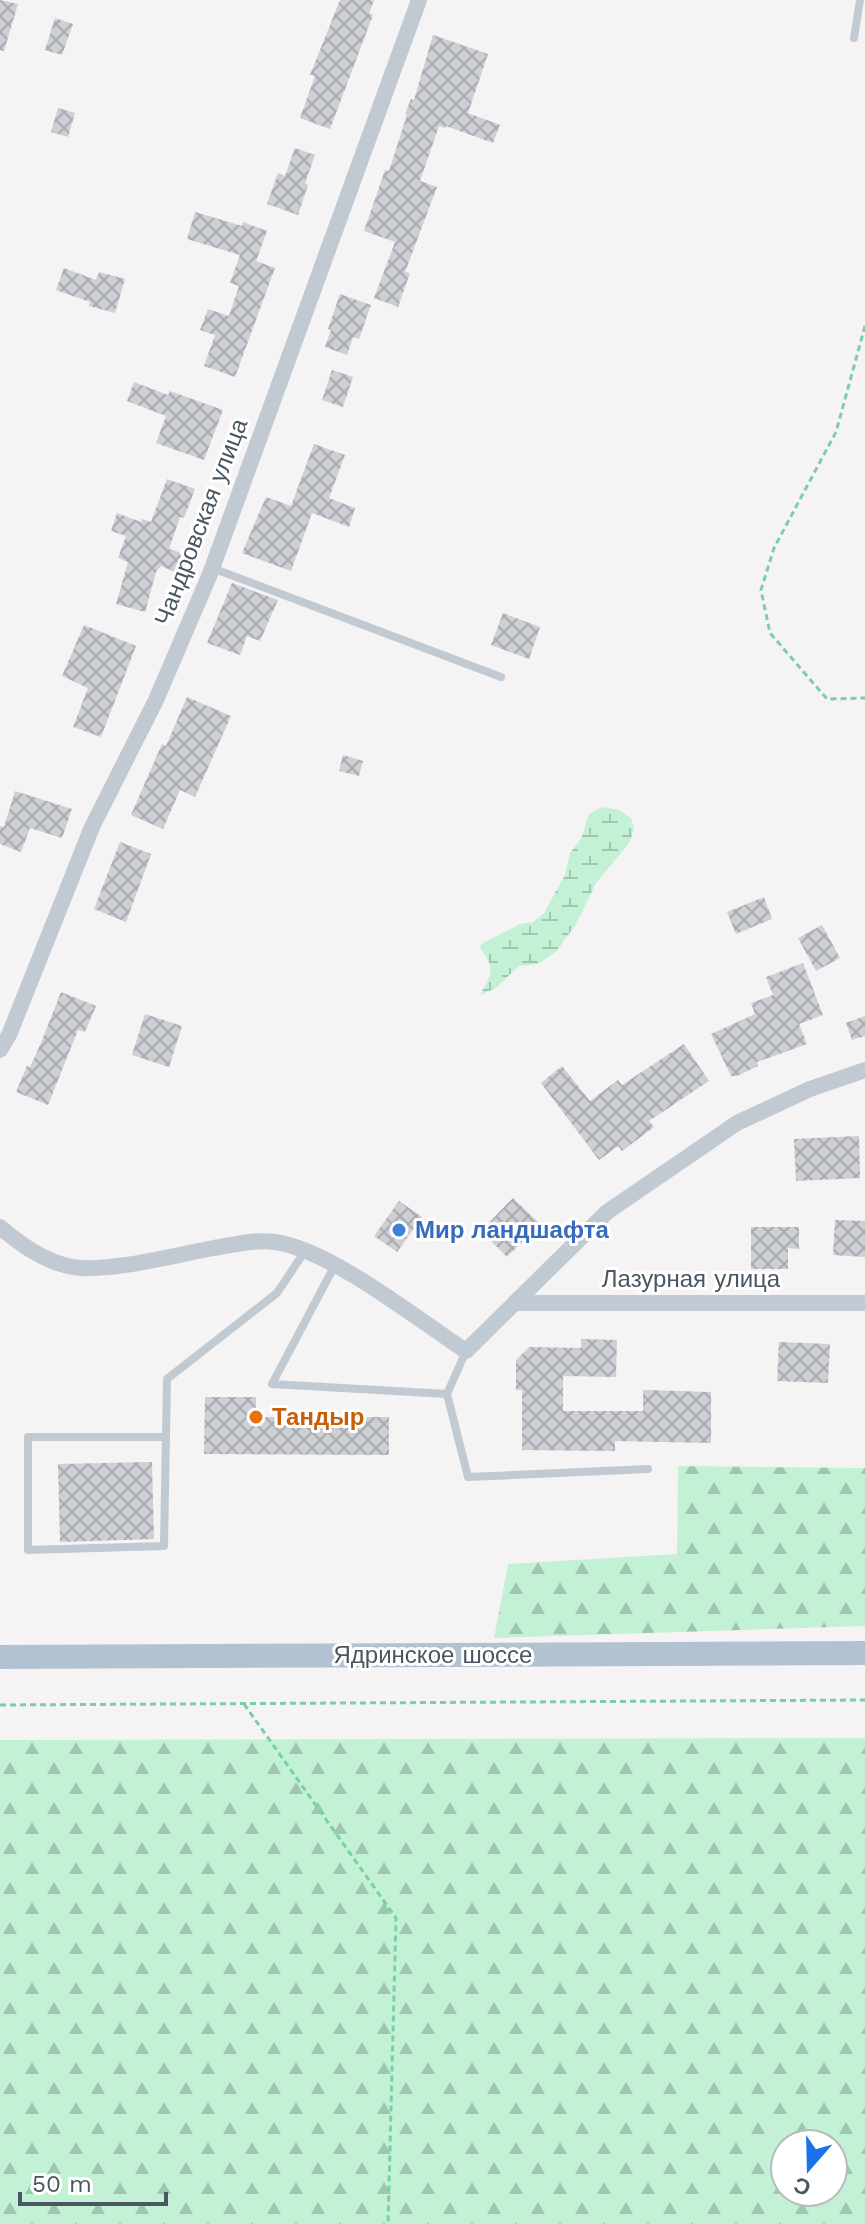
<svg xmlns="http://www.w3.org/2000/svg" width="865" height="2224" viewBox="0 0 865 2224" font-family="'Work Sans',sans-serif">
<style>
.forest{fill:url(#forest-firs);fill-rule:evenodd}
.wetland{fill:url(#wetland-marsh)}
.building{fill:url(#building-cross-hatch)}
.lines{fill:none;stroke-linecap:round;stroke-linejoin:round}
.path{stroke:#7ad0a6;stroke-width:3;stroke-dasharray:6 4;stroke-linecap:butt}
.service{stroke:#c1cad2;stroke-width:8}
.minor{stroke:#c1cad2;stroke-width:16}
.primary{stroke:#b3c2d1;stroke-width:24}
.shop-dot{fill:#3f7fe0;stroke:#fff;stroke-width:3}
.food-dot{fill:#e8710a;stroke:#fff;stroke-width:3}
.labels{text-anchor:middle;dominant-baseline:central;stroke-width:6;stroke-linejoin:round;paint-order:stroke}
.street-label{font-size:24px;fill:#4a5661;stroke:#fff}
.shop-label{font-size:24px;font-weight:bold;fill:#366cbe;stroke:#fff;text-anchor:start}
.food-label{font-size:24px;font-weight:bold;fill:#c56008;stroke:#fff;text-anchor:start}
</style>
<defs>
<pattern id="forest-firs" width="22" height="20" patternUnits="userSpaceOnUse" patternTransform="scale(2)"><rect width="22" height="20" fill="#c3f1d5"/><path d="M5 1l3.5 6h-7zM16 11l3.5 6h-7z" fill="#a0c6b0"/></pattern>
<pattern id="wetland-marsh" width="20" height="14" patternUnits="userSpaceOnUse" patternTransform="scale(2)"><rect width="20" height="14" fill="#c3f1d5"/><path d="M1 5h8M5 5V1M11 12h8M15 12V8" fill="none" stroke="#a0c6b0"/></pattern>
<pattern id="building-cross-hatch" width="8" height="8" patternUnits="userSpaceOnUse" patternTransform="scale(2)"><rect width="8" height="8" fill="#cdcfd5"/><path d="M0 0l8 8M0 8l8-8" fill="none" stroke="#a8abb0"/></pattern>
</defs>
<rect width="100%" height="100%" fill="#f5f3f3"/>
<g class="forest">
<polygon points="678,1466 865,1468 865,1626 494,1638 508,1564 677,1554"/>
<path d="M865,1738V2224H0V1740ZM833,2144V2192H785V2144Z"/>
</g>
<path class="wetland" d="M602,807L619,810L631,818L634,828L630,842L596,883L576,924L556,952L538,964L519,966L496,988L480,995C492,973 496,969 480,948L481,944L520,924L533,922L544,913L565,875L570,853L581,839L589,814Z"/>
<g class="building">
<polygon points="0,0 18,4 4,51 0,50"/>
<polygon points="340,0 374,0 369,14 373,15 330,129 300,118 315,76 310,75"/>
<polygon points="55,18 73,24 62,55 45,50"/>
<polygon points="433,35 488,54 468,113 500,125 493,143 446,126 445,128 439,126 420,181 437,187 405,272 410,273 398,307 374,298 395,242 364,231 385,170 389,171 407,115 405,114 411,99 414,100"/>
<polygon points="58,108 75,113 68,137 51,132"/>
<polygon points="295,148 315,155 305,183 308,185 298,215 267,204 278,173 285,176"/>
<polygon points="195,212 242,226 243,222 267,231 256,261 275,268 235,377 204,366 215,335 200,330 208,309 229,316 239,286 230,283 240,255 187,239"/>
<polygon points="64,268 96,280 99,272 125,279 115,313 89,306 90,302 56,290"/>
<polygon points="340,294 371,305 359,339 353,337 347,355 325,347 331,330 328,329"/>
<polygon points="332,370 353,377 343,407 322,400"/>
<polygon points="134,382 168,395 170,391 223,410 204,460 156,443 166,416 127,401"/>
<polygon points="314,444 345,455 329,498 355,508 349,527 312,513 291,571 242,553 266,497 291,506"/>
<polygon points="167,479 195,489 184,518 180,517 169,549 179,552 181,556 175,572 161,566 156,572 145,612 116,604 128,562 118,558 126,536 111,531 117,513 141,522 142,519 151,522"/>
<polygon points="232,583 278,600 260,641 247,636 240,655 207,643"/>
<polygon points="503,613 540,627 529,659 491,645"/>
<polygon points="84,625 136,646 101,737 73,727 88,688 62,676"/>
<polygon points="187,697 231,716 195,797 180,790 163,829 131,815 162,744 166,746"/>
<polygon points="343,755 363,761 359,776 339,771"/>
<polygon points="15,791 72,809 62,838 30,828 21,852 0,844 0,826 4,827"/>
<polygon points="120,842 151,854 126,922 94,909"/>
<polygon points="764,897 772,919 736,934 727,912"/>
<polygon points="822,925 840,958 816,971 798,938"/>
<polygon points="803,963 823,1015 799,1024 807,1044 757,1062 758,1066 737,1076 731,1076 711,1034 755,1014 751,1003 773,995 766,977"/>
<polygon points="61,992 96,1006 85,1032 78,1030 48,1105 16,1092 27,1066 30,1067 41,1043"/>
<polygon points="145,1014 182,1026 169,1067 132,1055"/>
<polygon points="865,1016 865,1036 852,1040 846,1023"/>
<polygon points="684,1044 709,1081 649,1121 654,1127 622,1151 618,1146 599,1160 541,1083 562,1066 590,1101 618,1080 622,1085"/>
<polygon points="859,1136 860,1178 796,1181 794,1139"/>
<polygon points="513,1198 540,1224 507,1257 481,1231"/>
<polygon points="399,1201 422,1217 397,1252 374,1236"/>
<polygon points="835,1220 865,1221 865,1257 833,1255"/>
<polygon points="751,1227 799,1227 799,1249 788,1248 788,1269 751,1269"/>
<polygon points="581,1339 617,1340 616,1377 563,1376 563,1411 643,1411 643,1390 711,1392 711,1443 615,1441 615,1451 522,1450 522,1390 516,1390 516,1360 529,1347 581,1348"/>
<polygon points="779,1342 830,1344 828,1383 777,1381"/>
<polygon points="205,1397 256,1397 256,1417 389,1417 389,1455 204,1454"/>
<polygon points="152,1462 154,1539 60,1542 58,1464"/>
</g>
<g class="lines">
<g class="path">
<polyline points="865,326 836,432 774,548 761,590 770,633 827,699 865,698"/>
<polyline points="244,1704 396,1918 388,2224"/>
<polyline points="0,1705 865,1700"/>
</g>
<g class="service">
<polyline points="854,38 860,0"/>
<polyline points="212,568 501,677"/>
<polyline points="335,1265 272,1384 447,1394 466,1351"/>
<polyline points="447,1394 468,1477 648,1469"/>
<polyline points="164,1437 28,1437 28,1550 164,1546 167,1379 277,1293 305,1251"/>
</g>
<g class="minor">
<polyline points="0,1050 9,1035 92,827 156,700 210,574 419,0"/>
<path d="M0,1227C22,1246 51,1266 81,1268C120,1270 175,1255 214,1248C234,1245 255,1239 275,1242C331,1250 417,1319 466,1351L607,1212L737,1123L810,1089L865,1070"/>
<polyline points="516,1303 865,1303"/>
</g>
<polyline class="primary" points="0,1657 865,1653"/>
</g>
<circle class="shop-dot" cx="399" cy="1230" r="8"/>
<circle class="food-dot" cx="256" cy="1417" r="8"/>
<g class="labels">
<g class="street-label">
<text transform="translate(201 522) rotate(-69)">Чандровская улица</text>
<text x="691" y="1279">Лазурная улица</text>
<text x="433" y="1655">Ядринское шоссе</text>
</g>
<g class="shop-label">
<text x="415" y="1230">Мир ландшафта</text>
</g>
<g class="food-label">
<text x="272" y="1417">Тандыр</text>
</g>
</g>
<g transform="translate(809 2168) rotate(200)"><circle r="38" fill="#ffffff" stroke="#b7bbc0" stroke-width="2"/>
<path d="M0-6L14 30L0 20L-14 30Z" fill="#1a73e8"/>
<text y="-12" font-size="22" font-weight="bold" text-anchor="middle" fill="#4a5661">С</text>
</g>
<path d="M20 2192v12h146v-12" fill="none" stroke="#4a5661" stroke-width="4"/>
<text x="32" y="2192" font-size="24" fill="#4a5661" stroke="#ffffff" stroke-width="6" paint-order="stroke">50 m</text>
</svg>
